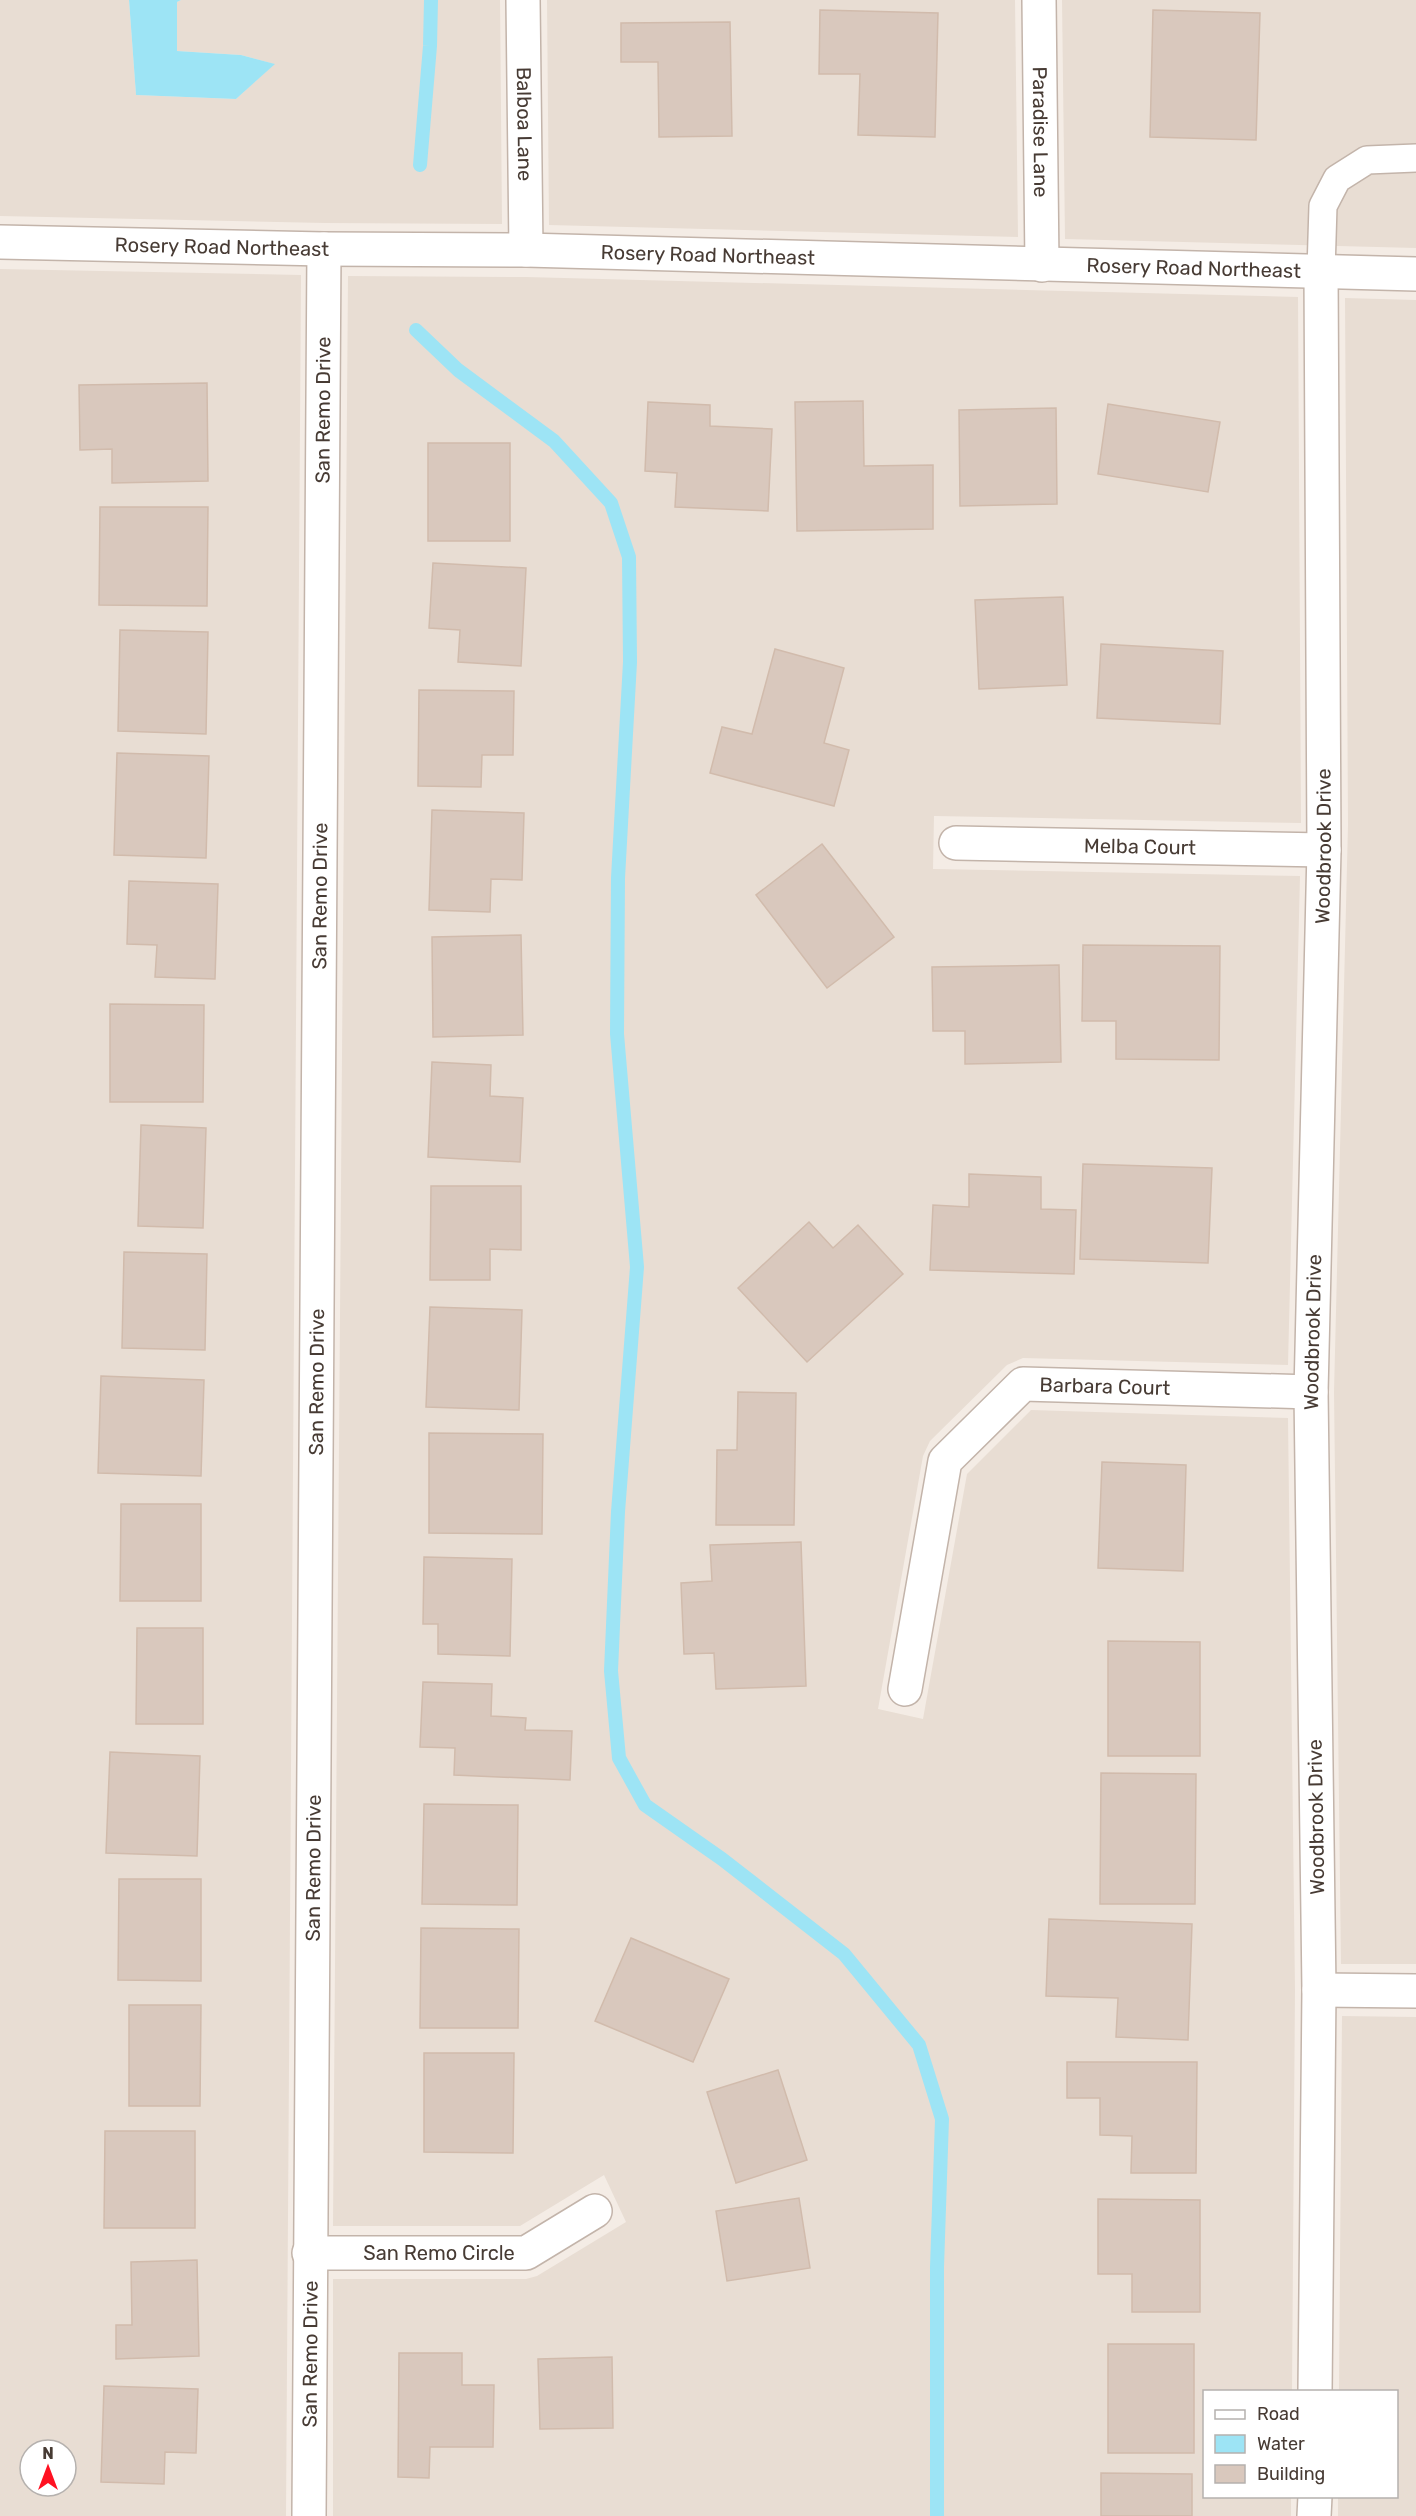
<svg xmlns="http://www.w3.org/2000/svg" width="1416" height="2516" viewBox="0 0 1416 2516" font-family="Rubik,sans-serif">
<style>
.residential{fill:#e8ddd3;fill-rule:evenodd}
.water{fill:#9de4f5}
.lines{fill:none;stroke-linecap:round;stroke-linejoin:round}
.stream{stroke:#9de4f5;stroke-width:14}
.building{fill:#d9c8bd;stroke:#d1bbac;stroke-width:1.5}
.service-casing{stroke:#c3b4aa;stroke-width:30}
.minor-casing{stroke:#c3b4aa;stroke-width:36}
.tertiary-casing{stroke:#c3b4aa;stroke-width:36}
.service{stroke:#fff;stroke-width:27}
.minor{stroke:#fff;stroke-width:33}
.tertiary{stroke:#fff;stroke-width:33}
.labels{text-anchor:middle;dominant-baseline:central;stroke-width:6;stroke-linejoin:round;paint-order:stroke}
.street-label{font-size:20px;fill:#473b34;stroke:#fff}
</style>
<rect width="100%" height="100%" fill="#f4ece5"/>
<g class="residential">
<polygon points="0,0 129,0 136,95 236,99 274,64 241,55 177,51 177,2 181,0 500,0 502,224 325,223 0,216"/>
<polygon points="547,0 1015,0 1018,237 549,225"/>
<polygon points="1062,0 1416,0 1416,248 1065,239"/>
<path d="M0,269L301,275L286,2516H0ZM30,2450H66V2486H30Z"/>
<polygon points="348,276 526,277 1298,297 1301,823 934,816 933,869 1300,876 1288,1365 1023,1358 1007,1365 930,1441 923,1456 878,1709 923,1719 967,1474 1031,1410 1288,1418 1295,1990 1292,2391 1204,2392 1204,2496 1291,2497 1291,2516 333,2516 333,2279 526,2279 537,2276 626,2222 604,2175 520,2226 333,2226"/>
<polygon points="1345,298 1416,300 1416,1964 1341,1964 1334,1392 1348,825"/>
<polygon points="1342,2016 1416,2017 1416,2516 1338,2516 1338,2497 1396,2496 1396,2392 1339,2391"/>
</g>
<polygon class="water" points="129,0 181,0 177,2 177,51 241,55 275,64 236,99 136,95"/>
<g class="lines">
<g class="stream">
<polyline points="420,165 430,46 431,0"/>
<polyline points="416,330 458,370 554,441 611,503 629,557 630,662 618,878 617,1034 637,1267 618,1512 611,1671 619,1758 645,1805 722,1859 844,1954 919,2045 942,2119 937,2267 937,2516"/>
</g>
</g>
<g class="building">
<polygon points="820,10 938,13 935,137 858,135 860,74 819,74"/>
<polygon points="1153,10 1260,13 1256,140 1150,137"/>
<polygon points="730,22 732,136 659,137 658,62 621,62 621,23"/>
<polygon points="207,383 208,481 112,483 112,449 80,450 79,385"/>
<polygon points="863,401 864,466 933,465 933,529 797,531 795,402"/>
<polygon points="648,402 710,405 710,426 772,429 768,511 675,507 677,473 645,471"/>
<polygon points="1108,404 1220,422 1208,492 1098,474"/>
<polygon points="1056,408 1057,504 960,506 959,410"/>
<rect x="428" y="443" width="82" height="98"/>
<polygon points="100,507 208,507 207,606 99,605"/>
<polygon points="433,563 526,568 521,666 458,662 460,630 429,628"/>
<polygon points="1063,597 1067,685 979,689 975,600"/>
<polygon points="120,630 208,632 206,734 118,731"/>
<polygon points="1101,644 1223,651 1220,724 1097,718"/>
<polygon points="775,649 844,668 824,743 849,750 834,806 710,773 722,727 752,734"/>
<polygon points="419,690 514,691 513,755 482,755 481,787 418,786"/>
<polygon points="117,753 209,756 206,858 114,855"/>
<polygon points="432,810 524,813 522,880 491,879 490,912 429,910"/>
<polygon points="822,844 894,937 827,988 756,895"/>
<polygon points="129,881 218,884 215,979 155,977 157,945 127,944"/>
<polygon points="521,935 523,1035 433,1037 432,937"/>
<polygon points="1083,945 1220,946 1219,1060 1116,1059 1116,1021 1082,1021"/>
<polygon points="1059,965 1061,1062 965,1064 965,1031 933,1031 932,967"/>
<polygon points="110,1004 204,1005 203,1102 110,1102"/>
<polygon points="432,1062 491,1065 490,1096 523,1098 520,1162 428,1157"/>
<polygon points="141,1125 206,1128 203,1228 138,1226"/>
<polygon points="1083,1164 1212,1168 1208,1263 1080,1259"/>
<polygon points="969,1174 1041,1177 1041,1209 1076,1210 1074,1274 930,1270 933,1205 969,1207"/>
<polygon points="431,1186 521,1186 521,1250 490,1249 490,1280 430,1280"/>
<polygon points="809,1222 833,1248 858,1225 903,1274 807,1362 738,1288"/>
<polygon points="124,1252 207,1254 205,1350 122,1348"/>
<polygon points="430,1307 522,1310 519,1410 426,1407"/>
<polygon points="101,1376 204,1380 201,1476 98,1473"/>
<polygon points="738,1392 796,1393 794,1525 716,1525 717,1450 737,1450"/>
<polygon points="429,1433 543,1434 542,1534 429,1533"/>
<polygon points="1102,1462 1186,1465 1183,1571 1098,1568"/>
<polygon points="121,1504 201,1504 201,1601 120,1601"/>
<polygon points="801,1542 806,1686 716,1689 714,1653 684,1654 681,1583 712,1581 710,1545"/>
<polygon points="424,1557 512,1559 510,1656 438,1654 438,1624 423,1624"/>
<polygon points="137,1628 203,1628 203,1724 136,1724"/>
<polygon points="1108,1641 1200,1642 1200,1756 1108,1756"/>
<polygon points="423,1682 492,1684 491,1716 526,1718 525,1730 572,1731 570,1780 454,1775 455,1748 420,1747"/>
<polygon points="110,1752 200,1756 197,1856 106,1853"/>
<polygon points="1101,1773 1196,1774 1195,1904 1100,1904"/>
<polygon points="424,1804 518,1805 517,1905 422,1904"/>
<polygon points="119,1879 201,1879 201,1981 118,1980"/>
<polygon points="1049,1919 1192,1924 1188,2040 1116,2037 1118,1998 1046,1996"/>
<polygon points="421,1928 519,1929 518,2028 420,2028"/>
<polygon points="631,1938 729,1979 693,2062 595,2021"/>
<polygon points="129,2005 201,2005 200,2106 129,2106"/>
<polygon points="424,2053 514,2053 513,2153 424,2152"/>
<polygon points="1067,2062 1197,2062 1196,2173 1131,2173 1132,2136 1100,2135 1100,2098 1067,2098"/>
<polygon points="778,2070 807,2160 736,2183 707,2092"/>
<polygon points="105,2131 195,2131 195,2228 104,2228"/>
<polygon points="799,2198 810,2268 727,2281 716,2211"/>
<polygon points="1098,2199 1200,2200 1200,2312 1132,2312 1132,2274 1098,2274"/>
<polygon points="197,2260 199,2356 116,2359 116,2325 132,2325 131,2262"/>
<rect x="1108" y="2344" width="86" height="109"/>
<polygon points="399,2353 462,2353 462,2385 494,2385 493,2447 430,2447 429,2478 398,2477"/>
<polygon points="612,2357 613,2428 540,2429 538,2359"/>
<polygon points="104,2386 198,2389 196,2453 165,2452 164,2484 101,2482"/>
<polygon points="1101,2473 1192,2474 1192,2516 1101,2516"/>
</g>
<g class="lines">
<defs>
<polyline id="service" points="1321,271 1323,206 1337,179 1367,160 1416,158"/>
<g id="minor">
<path id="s1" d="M523,0L526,250"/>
<path id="s2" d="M1039,0L1042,265"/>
<path id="s3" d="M956,843L1324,850"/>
<path id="s4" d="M905,1689L945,1461L1023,1384L1311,1392"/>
<polyline points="1319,1990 1416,1991"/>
<path id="s5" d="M309,2253H526L595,2211"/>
<path id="s6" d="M1315,2392L1319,1990L1311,1392L1324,850L1321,271"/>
<path id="s7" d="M309,2516L324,249"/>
<polyline points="1314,2516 1315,2496"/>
</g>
<g id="tertiary">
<path id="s8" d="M0,242L324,249L526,250L1416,274"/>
</g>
</defs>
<use href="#service" class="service-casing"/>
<use href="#minor" class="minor-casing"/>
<use href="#tertiary" class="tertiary-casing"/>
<use href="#service" class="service"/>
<use href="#minor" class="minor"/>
<use href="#tertiary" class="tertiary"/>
</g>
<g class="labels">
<g class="street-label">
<text stroke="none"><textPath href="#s1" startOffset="124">Balboa Lane</textPath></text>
<text stroke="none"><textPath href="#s2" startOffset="132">Paradise Lane</textPath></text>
<text stroke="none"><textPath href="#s8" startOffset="222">Rosery Road Northeast</textPath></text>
<text stroke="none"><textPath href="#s8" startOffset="708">Rosery Road Northeast</textPath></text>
<text stroke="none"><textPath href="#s8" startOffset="1194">Rosery Road Northeast</textPath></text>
<text stroke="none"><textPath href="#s7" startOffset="2106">San Remo Drive</textPath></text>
<text stroke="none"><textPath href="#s6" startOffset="1546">Woodbrook Drive</textPath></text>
<text stroke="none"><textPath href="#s3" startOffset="184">Melba Court</textPath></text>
<text stroke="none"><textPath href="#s7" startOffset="1620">San Remo Drive</textPath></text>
<text stroke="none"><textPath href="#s6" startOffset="1060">Woodbrook Drive</textPath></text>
<text stroke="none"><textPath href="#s7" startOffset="1134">San Remo Drive</textPath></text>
<text stroke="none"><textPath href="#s4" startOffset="423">Barbara Court</textPath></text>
<text transform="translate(1316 1817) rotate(-91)">Woodbrook Drive</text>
<text stroke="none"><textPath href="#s7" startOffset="648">San Remo Drive</textPath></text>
<text stroke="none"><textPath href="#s5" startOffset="130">San Remo Circle</textPath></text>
<text stroke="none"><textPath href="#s7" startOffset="162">San Remo Drive</textPath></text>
</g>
</g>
<rect x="1203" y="2390" width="195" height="108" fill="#ffffff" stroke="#b5b1ae" stroke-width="1.5"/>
<rect x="1215" y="2410" width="30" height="9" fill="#ffffff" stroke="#b5b1ae" stroke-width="1.5"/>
<text x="1257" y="2420" font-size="18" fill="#473b34">Road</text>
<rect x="1215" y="2435" width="30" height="18" fill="#9de4f5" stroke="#b5b1ae" stroke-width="1.5"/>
<text x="1257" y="2450" font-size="18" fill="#473b34">Water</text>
<rect x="1215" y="2465" width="30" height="18" fill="#d9c8bd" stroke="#b5b1ae" stroke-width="1.5"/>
<text x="1257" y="2480" font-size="18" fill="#473b34">Building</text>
<g transform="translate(48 2468)"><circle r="28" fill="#ffffff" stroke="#b5b1ae" stroke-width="1.5"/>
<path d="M0-4.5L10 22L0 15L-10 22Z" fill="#ff1121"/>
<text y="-9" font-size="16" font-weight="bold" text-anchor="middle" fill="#473b34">N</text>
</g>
</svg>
